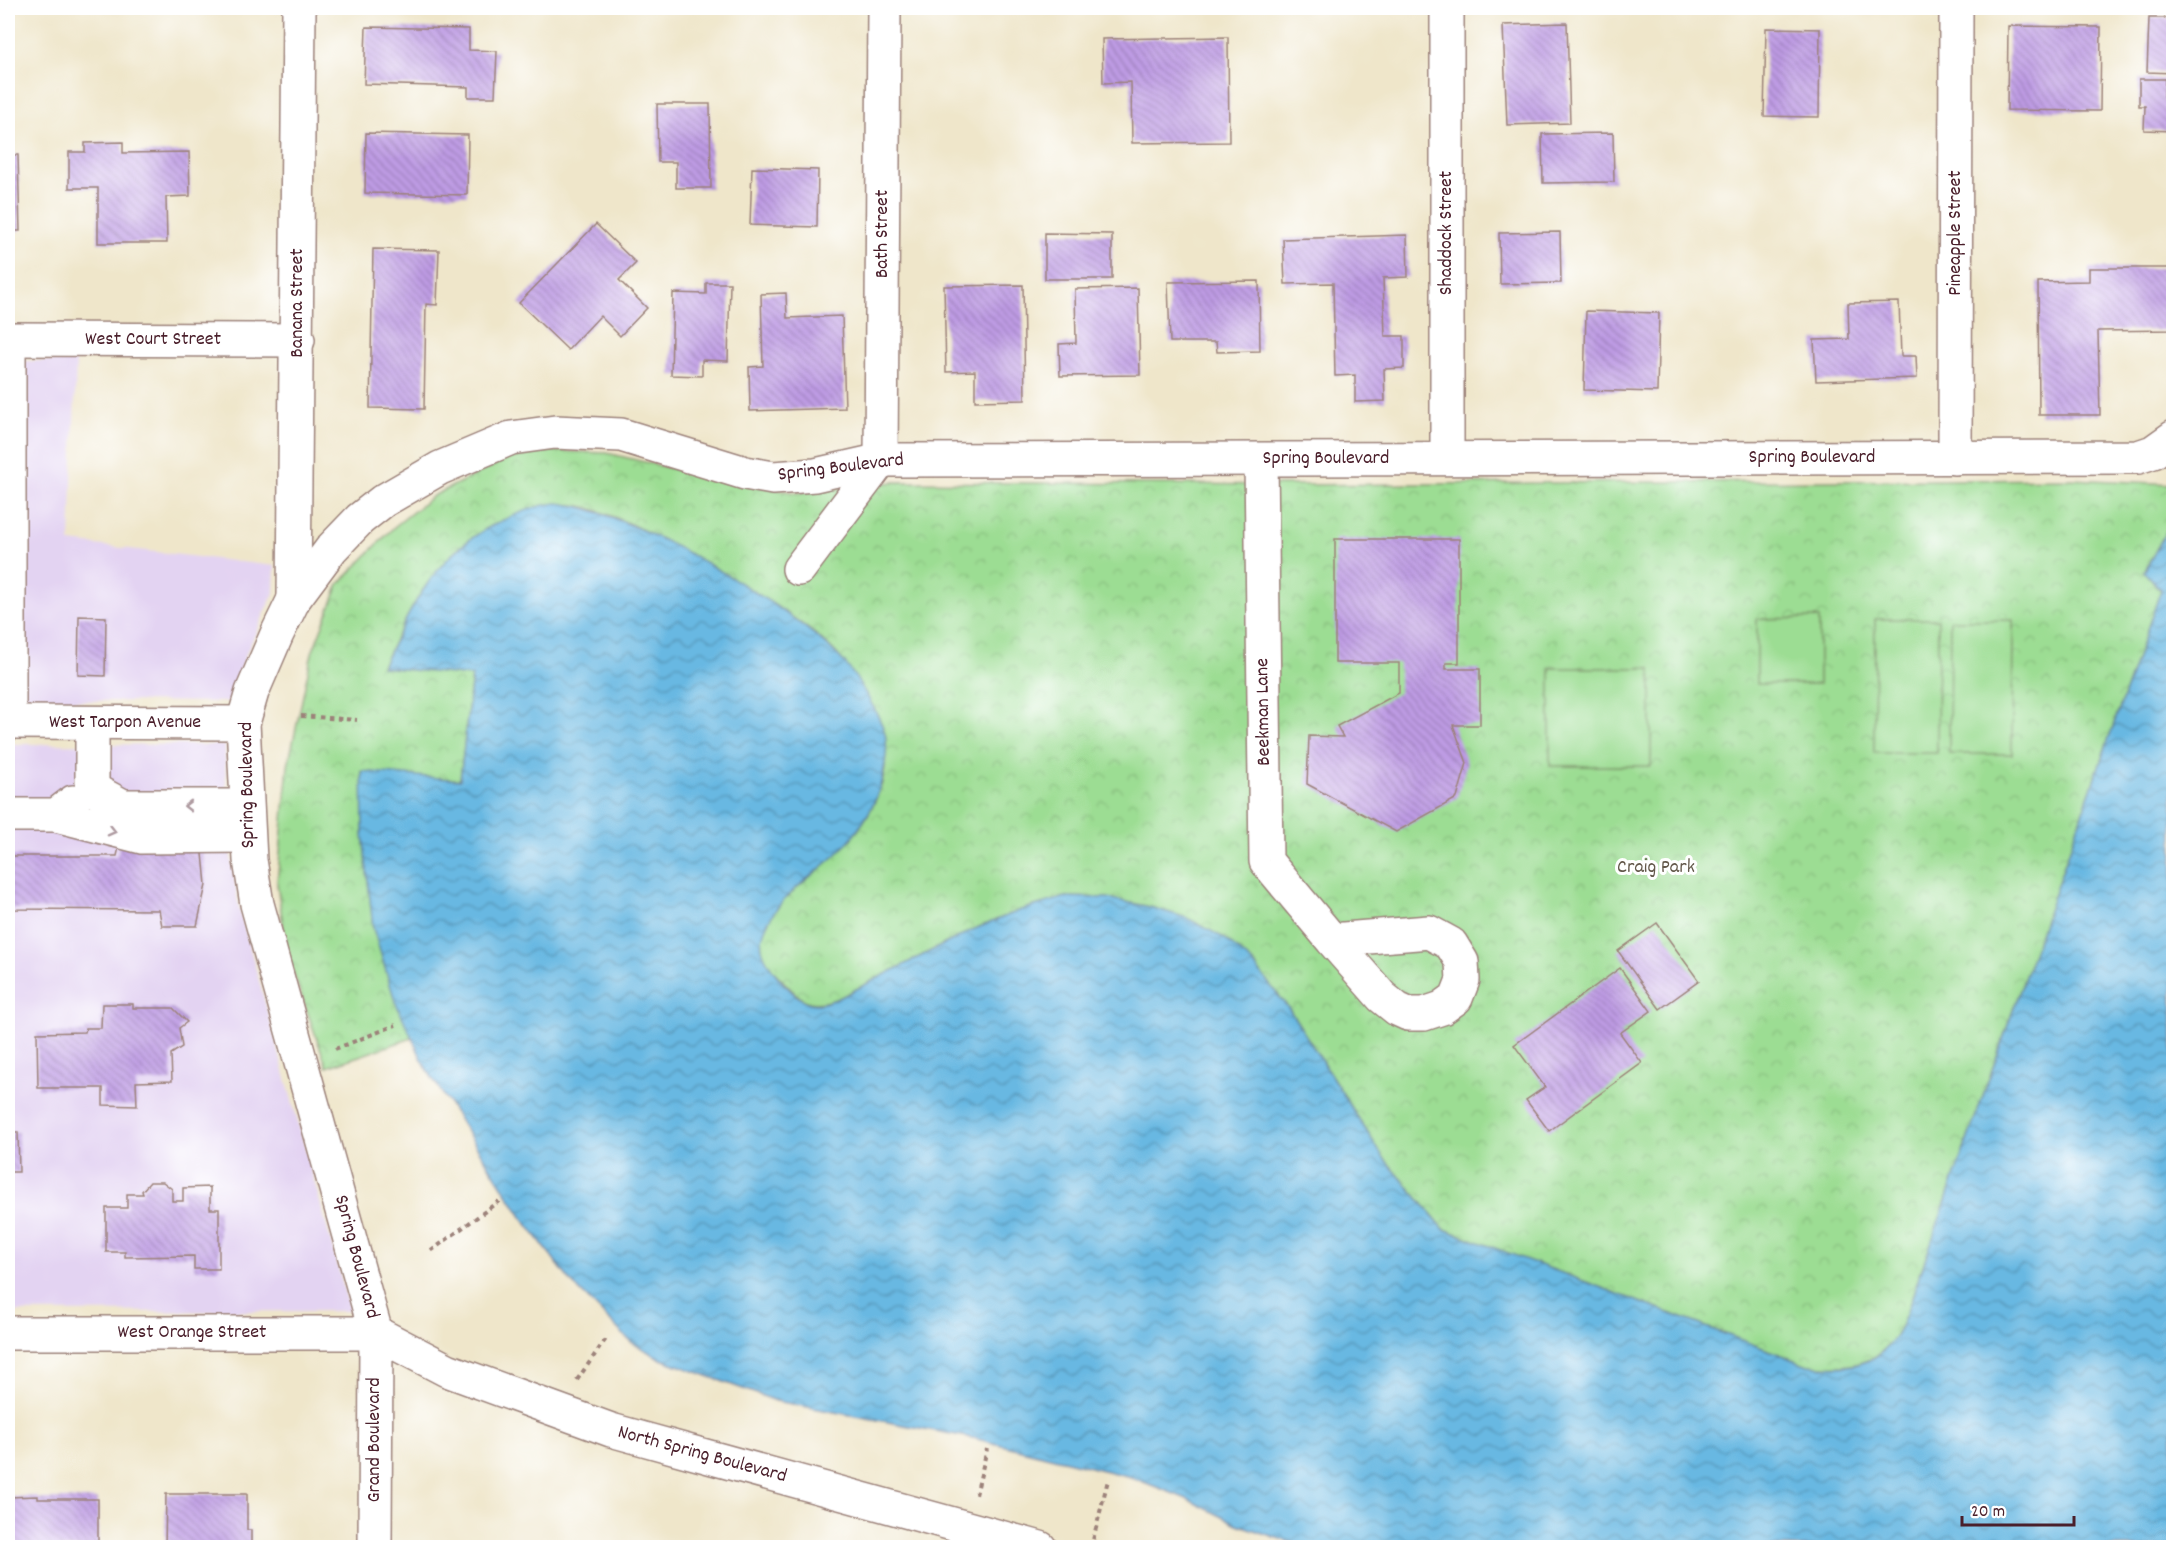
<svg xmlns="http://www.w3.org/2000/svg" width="2181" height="1555" viewBox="0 0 2181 1555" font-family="Dekko,sans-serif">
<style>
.built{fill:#e3d3f2}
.park{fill:url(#park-crowns);stroke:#737e5f;stroke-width:1.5}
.pitch{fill:#9cdd93;stroke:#737e5f;stroke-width:1.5}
.water{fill:url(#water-waves);stroke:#586c86;stroke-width:1.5}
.building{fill:url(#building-back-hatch)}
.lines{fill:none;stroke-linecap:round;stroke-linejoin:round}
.minor-casing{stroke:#9c827a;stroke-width:36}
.path{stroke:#9c827a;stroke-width:4;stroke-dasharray:4.5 4.5;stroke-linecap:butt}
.minor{stroke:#fff;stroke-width:33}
.oneway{stroke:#ae9aa0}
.labels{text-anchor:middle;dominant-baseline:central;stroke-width:6;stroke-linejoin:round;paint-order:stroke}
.street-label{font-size:20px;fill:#4a1f2b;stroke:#fff}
.park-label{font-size:20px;fill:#63584a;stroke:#fff}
</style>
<defs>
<pattern id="park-crowns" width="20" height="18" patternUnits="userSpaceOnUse" patternTransform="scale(1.5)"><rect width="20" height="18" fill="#9cdd93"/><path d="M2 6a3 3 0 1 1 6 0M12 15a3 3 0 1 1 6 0" fill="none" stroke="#88bd7f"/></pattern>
<pattern id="water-waves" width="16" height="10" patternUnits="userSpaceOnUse" patternTransform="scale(1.5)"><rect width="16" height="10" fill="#67b8e2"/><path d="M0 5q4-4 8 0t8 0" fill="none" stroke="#5795b7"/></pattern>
<pattern id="building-back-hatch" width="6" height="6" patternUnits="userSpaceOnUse" patternTransform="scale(1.5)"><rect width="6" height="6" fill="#be9be4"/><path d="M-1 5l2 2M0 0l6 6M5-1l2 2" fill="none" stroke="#9c7eb9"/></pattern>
</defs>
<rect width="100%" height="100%" fill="#fff"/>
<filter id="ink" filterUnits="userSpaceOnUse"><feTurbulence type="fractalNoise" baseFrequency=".0167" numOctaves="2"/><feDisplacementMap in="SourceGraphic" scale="12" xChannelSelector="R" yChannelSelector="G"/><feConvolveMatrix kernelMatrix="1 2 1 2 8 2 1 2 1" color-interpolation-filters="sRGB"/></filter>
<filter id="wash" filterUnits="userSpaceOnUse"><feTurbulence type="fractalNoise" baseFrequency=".008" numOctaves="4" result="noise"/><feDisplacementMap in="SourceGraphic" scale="24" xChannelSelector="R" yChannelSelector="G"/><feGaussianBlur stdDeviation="1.35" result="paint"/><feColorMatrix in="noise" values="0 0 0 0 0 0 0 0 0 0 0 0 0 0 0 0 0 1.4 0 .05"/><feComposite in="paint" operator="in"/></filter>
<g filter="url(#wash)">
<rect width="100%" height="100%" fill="#efe6ca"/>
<g class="built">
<polygon points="8,361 76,361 70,542 275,566 274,593 246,654 229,702 8,700"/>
<polygon points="8,744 225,745 227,832 239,908 350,1311 8,1312"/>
</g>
<path class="park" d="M552,451L607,453L720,480L797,493L894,482L1291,485L2071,479L2173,484V519L2144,572L2161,590L1904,1320C1884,1365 1853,1370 1808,1365L1444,1229L1383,1157L1289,1009L1252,962L1224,938L1187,918L1150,907L1107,898L1066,897L1021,910L972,930L837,999C809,1007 804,1003 784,982C778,975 768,967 764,959C742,916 831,863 853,836C868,818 883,791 885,767C885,756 853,679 846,666C832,639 751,589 723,573C689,554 610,508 573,505C551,503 534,508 513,516C439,545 416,599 382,666L472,675L460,780L362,772L373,928L412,1038L327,1067L288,958L277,884L288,766L312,653L339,584L394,527L433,496L509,458Z"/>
<g class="pitch">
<polygon points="1819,618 1819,684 1757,684 1757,619"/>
<polygon points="1875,619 1938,619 1937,753 1874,753"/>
<polygon points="1950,620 2013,620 2012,754 1949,754"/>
<rect x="1550" y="668" width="101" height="98"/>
</g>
<path class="water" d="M557,503C627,508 797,609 844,662C857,677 879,714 885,733C889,749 884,772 880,787C872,813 855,836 836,855C809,880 771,900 762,939C757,957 790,995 807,1002C817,1006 827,1002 837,999L972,930L1021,910L1066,897L1107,898L1150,907L1187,918L1224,938L1252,962L1289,1009L1383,1157L1444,1229L1808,1365C1853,1371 1885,1365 1904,1320L2161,590L2144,572L2173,519V1547H1303L1237,1524L1187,1499L1131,1477L973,1438L776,1401L661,1359L631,1342L571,1282L524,1220L426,1068L395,1001L373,928L363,834L362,771L460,780L472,676L382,667C413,605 435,552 501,521C519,513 537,505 557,503Z"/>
<g id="blocks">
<g class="building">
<polygon points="2149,18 2174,18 2174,73 2147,72"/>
<polygon points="1567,23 1570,123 1507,125 1503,25"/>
<polygon points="2008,26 2101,27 2100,111 2007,110"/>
<polygon points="366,27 469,29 469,50 497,51 495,97 468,97 468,87 364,84"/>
<polygon points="1766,28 1820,29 1819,117 1764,116"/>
<polygon points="1228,37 1229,142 1132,143 1131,82 1103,83 1102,39"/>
<polygon points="2139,79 2165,79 2164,97 2174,97 2174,131 2144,130 2145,106 2139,106"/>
<polygon points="657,104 710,104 711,188 676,188 676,162 658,162"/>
<polygon points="366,133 468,135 467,195 365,193"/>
<polygon points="1613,133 1614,182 1543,183 1542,134"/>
<polygon points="123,142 123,153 189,152 190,196 166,197 167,243 98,243 98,188 69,188 69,152 85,152 85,143"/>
<polygon points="8,155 18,155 20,231 8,231"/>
<polygon points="752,168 818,170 817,227 750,225"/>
<polygon points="596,224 636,263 619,280 647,308 620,336 600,316 568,350 519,303"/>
<polygon points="1560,232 1561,283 1500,284 1499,233"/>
<polygon points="1045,233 1112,234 1112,279 1045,279"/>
<polygon points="1407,235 1408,277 1383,278 1385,336 1404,336 1404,368 1384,369 1385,401 1355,402 1355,375 1335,376 1333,283 1285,284 1283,239"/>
<polygon points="373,249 439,250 437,305 426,304 424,409 370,408"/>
<polygon points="2089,268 2174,268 2174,330 2098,331 2100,415 2039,415 2038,282 2089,281"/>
<polygon points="1259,281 1260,351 1217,352 1216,342 1170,342 1168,282"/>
<polygon points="706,283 730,283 728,361 702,360 702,376 671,375 673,293 706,294"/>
<polygon points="1023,285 1025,400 975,401 975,371 946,372 944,286"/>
<polygon points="1138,288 1140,375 1060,376 1059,344 1076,343 1075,289"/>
<polygon points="786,293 787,318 842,316 845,408 750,411 749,367 763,366 761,294"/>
<polygon points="1899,302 1901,356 1916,356 1917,378 1816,381 1814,340 1849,339 1848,303"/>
<polygon points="1586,311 1659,313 1657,392 1584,390"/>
<polygon points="1335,539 1459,539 1459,663 1446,663 1446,669 1480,669 1480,725 1453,725 1467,763 1457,798 1396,832 1307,784 1309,736 1343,737 1337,726 1399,693 1399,663 1335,663"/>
<polygon points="79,616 106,617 105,676 78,675"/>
<polygon points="125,822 200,822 206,885 197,926 162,926 159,910 8,909 8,856 117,856"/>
<polygon points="1657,923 1699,981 1660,1009 1618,951"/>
<polygon points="1620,968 1651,1011 1620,1033 1642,1063 1549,1131 1526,1100 1545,1087 1514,1045"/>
<polygon points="102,1004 133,1004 133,1008 173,1008 187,1022 179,1028 182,1047 171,1054 172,1081 136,1082 137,1106 103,1105 103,1088 38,1088 37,1033 85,1032 86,1028 101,1028"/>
<polygon points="8,1132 18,1132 19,1172 8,1172"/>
<polygon points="150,1182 163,1182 172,1189 172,1201 183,1201 183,1188 210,1187 210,1209 219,1209 219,1269 194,1269 194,1256 125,1257 125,1252 106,1252 106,1208 127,1208 127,1194 143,1194 142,1191"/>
<polygon points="166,1494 247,1494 247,1530 251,1530 251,1548 165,1548"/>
<polygon points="38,1496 38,1499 98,1499 98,1548 8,1548 8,1497"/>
</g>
</g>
</g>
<g filter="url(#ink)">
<use href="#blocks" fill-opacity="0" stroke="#9c827a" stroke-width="1.5"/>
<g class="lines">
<defs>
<g id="minor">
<polyline points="1447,8 1447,458"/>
<polyline points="8,339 298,340"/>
<polyline points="9,339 9,722"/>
<polyline points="1955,458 1956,8"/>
<polyline points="1261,460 1266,861 1332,940 1382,997 1397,1009 1408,1014 1424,1014 1442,1008 1456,998 1463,980 1462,962 1451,944 1429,932 1332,940"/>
<polyline points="799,569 881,460 884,8"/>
<polyline points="294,599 299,8"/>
<polyline points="8,722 243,723"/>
<polyline points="92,789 123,806 246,806"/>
<polyline points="92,789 92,723"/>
<polyline points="8,815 56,815 73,802"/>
<polyline points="56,815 142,837 247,836"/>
<polyline points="8,1333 376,1333 447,1370 611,1430 1040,1548"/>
<polyline points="375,1548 376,1333 257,904 250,860 243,723 252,692 277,634 294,599 332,548 360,519 383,501 440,468 511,438 555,432 621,435 745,473 773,478 815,475 881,460 2138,457 2153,452 2174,437"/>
</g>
</defs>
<use href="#minor" class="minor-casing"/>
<g class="path">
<polyline points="301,716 357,720"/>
<polyline points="335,1049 396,1025"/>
<polyline points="431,1251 499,1201"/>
<polyline points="577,1380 608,1336"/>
<polyline points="976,1495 987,1449"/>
<polyline points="1091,1548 1108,1480"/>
</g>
<use href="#minor" class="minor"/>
</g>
<defs><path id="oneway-chevron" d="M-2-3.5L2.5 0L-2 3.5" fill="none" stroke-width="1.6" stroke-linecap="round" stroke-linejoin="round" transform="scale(1.5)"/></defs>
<g class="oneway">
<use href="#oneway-chevron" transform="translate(188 806) rotate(180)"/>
<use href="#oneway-chevron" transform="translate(112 831) rotate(14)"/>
</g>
</g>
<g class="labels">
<g class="street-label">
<text transform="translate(1447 233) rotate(-90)">Shaddock Street</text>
<text transform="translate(1956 233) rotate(-90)">Pineapple Street</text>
<text transform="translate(883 234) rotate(-90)">Bath Street</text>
<text transform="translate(298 303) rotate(-90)">Banana Street</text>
<text x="153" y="340">West Court Street</text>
<text x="1812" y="458">Spring Boulevard</text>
<text x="1326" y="459">Spring Boulevard</text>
<text transform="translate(841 468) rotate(-7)">Spring Boulevard</text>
<text transform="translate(1264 712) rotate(-91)">Beekman Lane</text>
<text x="125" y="723">West Tarpon Avenue</text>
<text transform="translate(248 785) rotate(-91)">Spring Boulevard</text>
<text transform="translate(356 1257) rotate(75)">Spring Boulevard</text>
<text x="192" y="1333">West Orange Street</text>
<text transform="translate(375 1440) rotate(-90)">Grand Boulevard</text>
<text transform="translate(702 1455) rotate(15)">North Spring Boulevard</text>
</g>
<g class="park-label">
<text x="1656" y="868">Craig Park</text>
</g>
</g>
<rect width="2181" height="1555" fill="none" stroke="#fff" stroke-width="30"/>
<path d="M1962 1516v9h112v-9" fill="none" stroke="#4a1f2b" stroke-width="3"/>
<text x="1971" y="1516" font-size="18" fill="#4a1f2b" stroke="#ffffff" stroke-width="4.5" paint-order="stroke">20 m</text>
</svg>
